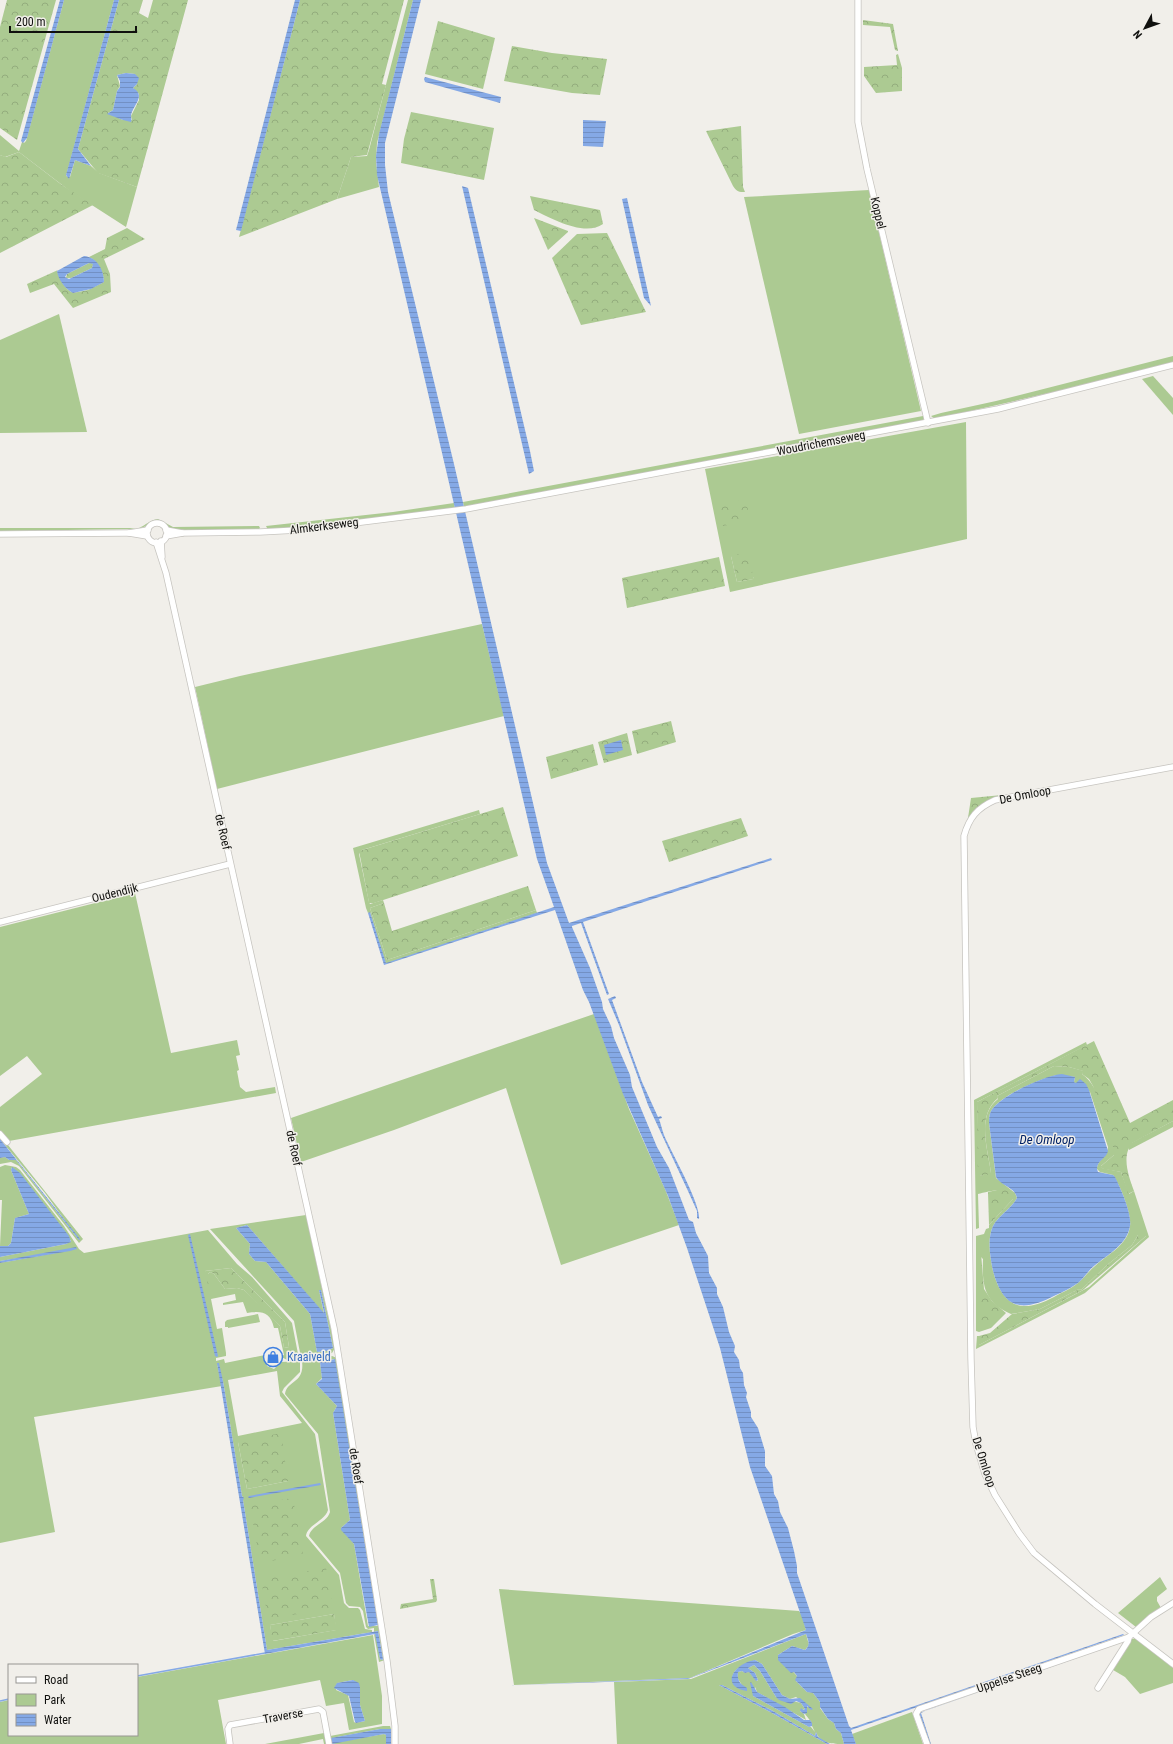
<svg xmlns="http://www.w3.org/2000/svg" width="1173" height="1744" viewBox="0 0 1173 1744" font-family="'Roboto Condensed',sans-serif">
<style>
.green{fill:#acca92;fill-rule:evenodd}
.forest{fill:url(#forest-crowns);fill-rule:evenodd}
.water{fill:url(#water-rules);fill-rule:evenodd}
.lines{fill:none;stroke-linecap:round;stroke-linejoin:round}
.stream{stroke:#85a9e6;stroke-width:1.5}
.minor-casing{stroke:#c6c4bf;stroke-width:7}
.minor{stroke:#fff;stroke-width:5.5}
.labels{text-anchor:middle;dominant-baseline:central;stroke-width:3;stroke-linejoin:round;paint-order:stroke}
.street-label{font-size:12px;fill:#10100e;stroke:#f1efea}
.shop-label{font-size:12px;fill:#366cbe;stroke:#f1efea;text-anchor:start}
.water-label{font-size:13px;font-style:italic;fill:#002166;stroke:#f1efea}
</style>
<defs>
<pattern id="forest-crowns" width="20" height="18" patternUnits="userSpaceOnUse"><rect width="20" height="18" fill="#acca92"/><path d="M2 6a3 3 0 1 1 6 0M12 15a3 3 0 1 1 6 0" fill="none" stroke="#93ac7d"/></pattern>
<pattern id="water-rules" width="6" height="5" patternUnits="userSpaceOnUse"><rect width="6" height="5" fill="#85a9e6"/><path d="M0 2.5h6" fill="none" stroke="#7290c4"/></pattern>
</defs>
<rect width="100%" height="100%" fill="#f1efea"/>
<g class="green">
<polygon points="64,0 114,0 66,176 70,177 75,160 91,166 99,173 137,187 126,227 70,191 19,152 5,157 0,155 0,135 19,151 22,142 24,143 26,141"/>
<polygon points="408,0 413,0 377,143 376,162 379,187 337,199 351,157 367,156 369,150"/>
<polygon points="869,190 921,411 799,434 744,197"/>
<polygon points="59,314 87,432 0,433 0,340"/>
<polygon points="1173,356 1173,362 1067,389 935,419 931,416 941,413 996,401"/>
<polygon points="1153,376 1173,398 1173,415 1142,379"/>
<polygon points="923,416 924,418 922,423 475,505 464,507 463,502"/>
<path d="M966,422L967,539L730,592L705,469ZM731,556L754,578L753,579L737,582Z"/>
<polygon points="454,503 455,508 329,524 268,530 266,526 393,512"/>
<path d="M158,519L173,527L259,526L260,528L258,530C230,531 202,532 174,529C168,528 164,522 158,521C150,520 147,528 139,528C146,525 150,520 158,519Z"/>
<polygon points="0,528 130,528 136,529 0,531"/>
<polygon points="482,624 504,716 217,789 195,687 240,676"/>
<polygon points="479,810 480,814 362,850 359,854 369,902 370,904 383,900 384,903 370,908 387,960 536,910 537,913 386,964 370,912 368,913 366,908 353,848"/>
<polygon points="135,893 171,1053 237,1040 240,1055 236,1056 239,1070 237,1071 240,1087 246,1092 275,1087 276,1093 9,1141 0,1131 0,1107 42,1074 27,1056 0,1076 0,927"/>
<polygon points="594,1014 629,1109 665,1189 679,1225 561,1265 506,1088 394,1130 301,1162 291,1118"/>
<path d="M1086,1042L1087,1045L977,1102L980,1176L991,1173C988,1149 976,1116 998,1099L997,1096L1054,1066L1069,1067L1084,1071L1082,1074C1101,1087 1108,1127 1114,1148V1155L1101,1166L1102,1168L1121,1172L1129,1194L1134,1191L1149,1237L1085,1293L976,1349L977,1336H979V1345L1089,1287L1146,1236L1138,1235L1132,1245L1107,1265L1081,1290L1079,1289L1040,1309L1011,1314C984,1302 982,1286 983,1259L980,1256L979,1241V1332L976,1331V1236L984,1234L986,1229L989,1228V1225L1013,1199C1012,1184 988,1192 978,1194L979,1228L976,1229L974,1100ZM1057,1075L1075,1077L1074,1082L1090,1092L1108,1147C1106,1159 1097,1160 1097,1169L1100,1172L1113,1175C1120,1185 1132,1214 1130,1226C1128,1245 1108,1254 1095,1266C1089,1271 1084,1278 1078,1283C1071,1289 1062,1292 1054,1297C1022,1314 1003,1308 993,1271C990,1257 987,1239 993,1226C999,1215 1011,1209 1017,1198L1015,1193L996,1178L989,1123C989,1119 989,1115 991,1111C1001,1095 1039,1079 1057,1075Z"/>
<polygon points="1173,1121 1173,1127 1129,1150 1128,1147 1131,1143"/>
<polygon points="0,1135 83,1239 79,1243 19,1166 11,1162 0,1164 0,1158 5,1157 9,1160 16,1160 79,1240 45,1193 0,1139"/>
<path d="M5,1165L16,1167L20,1170L64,1226L79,1249L84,1253L208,1230L237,1264L252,1277L292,1323L299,1359L287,1360L280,1356L284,1355L278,1328H274C270,1311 261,1311 247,1313L243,1302L223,1305V1303L236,1300L235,1294L211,1299L217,1329L222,1328L226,1353V1356L216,1358V1361L224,1359L225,1363L265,1355L267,1366L274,1369L281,1362L300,1361V1372L284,1388L282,1392L315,1434L328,1510C325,1521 307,1525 306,1536L339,1575L344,1603L349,1608H358L360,1610L365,1629L372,1630V1632L267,1650L243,1500V1497L242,1496L223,1381L217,1364L222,1386L34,1417L55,1532L0,1543V1263L77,1249L0,1261V1257L66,1244L71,1241L12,1167L11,1170L29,1214L15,1218L11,1243L8,1246H0L2,1200H0V1167ZM231,1268L285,1322L289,1347L284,1348L280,1326L263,1308L244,1290L237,1288L225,1289L214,1274L210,1272L208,1274L205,1271ZM277,1371L280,1396L302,1423L238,1436L228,1380ZM238,1442L288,1481L247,1489ZM334,1614L336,1630L273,1641L270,1625Z"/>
<path d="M306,1215L335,1348L332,1353L301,1358L294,1321L210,1229ZM247,1225L324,1314L319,1290H321L333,1348L327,1351L317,1352L310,1314L266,1262L255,1261L249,1254L250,1244L236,1228Z"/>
<polygon points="258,1314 260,1322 228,1328 228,1327 225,1327 225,1322 227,1320"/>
<path d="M332,1356L337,1358L385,1660L379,1662L374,1634L376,1635L380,1659L382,1660L383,1659L378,1631L374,1632V1628L368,1629L366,1627L363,1611L360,1607L349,1606L346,1603L340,1573L309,1536C311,1525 327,1523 330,1512L318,1434L285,1394C287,1380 305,1384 302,1361ZM334,1359L378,1625L377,1626H368L354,1544L341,1528L350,1520L333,1413L337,1406L316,1384L322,1378L320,1362Z"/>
<polygon points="1160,1577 1167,1589 1157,1597 1157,1601 1161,1608 1136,1627 1118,1613"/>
<polygon points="499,1589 799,1611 802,1615 806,1630 793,1634 690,1678 514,1685"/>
<path d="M806,1634L809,1645L805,1650L792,1646L778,1655L797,1676L796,1681L807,1692L813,1693L820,1702V1708L828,1719L834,1723L836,1729L841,1733L844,1744C833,1744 820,1744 816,1732L815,1736L773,1711L722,1685H719L772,1713L827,1744H617L614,1682L691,1679ZM755,1660L762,1664L782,1695L790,1699L796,1697L812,1709L806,1706L805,1714L812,1723V1726L815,1732L811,1727H809L753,1696L755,1687L757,1692L806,1720L804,1714L800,1711L805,1709L801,1703L776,1697L760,1671L754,1665L748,1668L755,1673L758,1680L757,1681L749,1672L745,1673L742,1671L738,1672V1679L742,1685L732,1680C733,1667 744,1665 755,1660Z"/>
<path d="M373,1635L382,1696V1724L349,1730L344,1703L326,1706L320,1680L218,1700L226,1744H0V1702L9,1700V1735H137V1677ZM353,1680L360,1687V1705L365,1721L356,1723L354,1722L348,1695L336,1690L337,1683Z"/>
<polygon points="1136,1638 1173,1668 1173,1683 1140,1694 1125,1677 1108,1667 1125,1641"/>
<polygon points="912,1712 923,1744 856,1744 852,1734"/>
<polygon points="383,1726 390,1726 391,1729 380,1729 332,1738 332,1743 384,1734 386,1735 386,1744 331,1744 330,1736"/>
<polygon points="324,1733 326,1744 324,1744 323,1739 299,1744 265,1744"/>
</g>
<g class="forest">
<polygon points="7,0 56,0 17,140 0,128 0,27"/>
<path d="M119,0H143L139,13L148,18L153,0H188L137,187L98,173L78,149ZM126,73L135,74L137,84L133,88L139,94V100L131,116L132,120H123L108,113L113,110L117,91L120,86L117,75Z"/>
<polygon points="300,0 404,0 382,84 386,85 367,155 351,157 337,199 239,237"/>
<polygon points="863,20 893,24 898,51 895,50 890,27 863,25"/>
<polygon points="438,21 495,38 483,89 425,74"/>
<polygon points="512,46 552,53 607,59 600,95 572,93 504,81"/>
<polygon points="898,54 902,68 902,91 876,93 864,76 864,67 897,65 896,55"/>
<polygon points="411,112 494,128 484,180 401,163 404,139"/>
<path d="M741,126L743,187L745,192C739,192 737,192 733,186L706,131Z"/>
<polygon points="19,152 62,185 93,205 0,253 0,155 6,157"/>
<path d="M530,196L600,210L603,224C585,237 552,219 534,210Z"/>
<polygon points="534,218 568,231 568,232 548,250"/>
<path d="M127,228L145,239L104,259L110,274L111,292L73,308L54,284L30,293L27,284L58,270L57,271C60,280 65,289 73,293L88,290L104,282C104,273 98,261 89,257L105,249L107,238Z"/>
<polygon points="607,233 646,312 581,325 552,258 577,234"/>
<polygon points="91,262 93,264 92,268 71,278 66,278 67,274"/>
<polygon points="745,499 751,520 723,526 717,507"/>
<polygon points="747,552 754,579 737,582 731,556"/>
<polygon points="719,557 725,586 627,608 622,578"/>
<polygon points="671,721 676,742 637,754 632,731"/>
<polygon points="627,733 632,755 604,763 598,742"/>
<polygon points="593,744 598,765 551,779 546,757"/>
<polygon points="1002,795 995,797 968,818 971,798"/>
<polygon points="503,807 518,856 374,903 369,903 359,851"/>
<polygon points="741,818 748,836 669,862 662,841"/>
<polygon points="528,886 536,910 387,960 370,908 384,903 392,931"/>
<path d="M1094,1041L1130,1123L1173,1100V1121L1132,1143C1121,1157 1129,1177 1134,1191L1128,1194L1121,1172L1104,1169L1100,1167L1114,1155V1150L1093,1086L1089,1079L1082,1074L1083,1071L1069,1067L1054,1066L997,1096L998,1098C976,1116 988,1150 991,1173V1174L980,1176V1184H978L977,1102Z"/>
<polygon points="1006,1188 1013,1194 1014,1198 989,1225 988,1192"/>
<polygon points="1145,1234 1146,1236 1083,1290 979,1345 979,1336 990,1333 1012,1314 1040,1309 1079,1289 1081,1290 1107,1265 1132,1245 1138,1235"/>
<polygon points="979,1241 980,1241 984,1289 992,1301 1006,1313 991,1328 979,1332"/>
<polygon points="231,1268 285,1322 289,1347 284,1348 280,1326 244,1290 237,1288 225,1289 214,1274 210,1272 208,1274 211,1290 209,1290 205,1271"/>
<polygon points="281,1433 288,1481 247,1489 238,1442"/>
<polygon points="293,1498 303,1555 260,1563 250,1505"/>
<polygon points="326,1568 333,1608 268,1619 261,1579"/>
<polygon points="430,1579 434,1579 437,1600 436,1602 400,1609 401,1604 433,1599"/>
<polygon points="334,1614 337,1630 272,1641 270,1625"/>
</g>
<g class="water">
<polygon points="60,0 64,0 27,138 23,143 21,141"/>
<polygon points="114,0 119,0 78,149 91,166 75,160 69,179 66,175"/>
<polygon points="295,0 300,0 241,231 236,230"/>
<path d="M413,0H421L385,143V165L388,192L454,464L547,863L569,923L771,858L772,860L583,922L609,994L607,995L581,923L572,926V927L590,968L602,1002L603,1009L611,1026L614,1038L630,1075L632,1087L657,1147L669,1168L689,1220L693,1222L696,1233L708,1256L709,1273L717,1288V1294L723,1307L729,1332L735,1346L734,1352L739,1360L740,1368L743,1373L744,1385L747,1393L746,1397L751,1412V1417L758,1428L765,1451V1466L772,1476L774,1494L778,1501L780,1512L788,1528L794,1551L797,1566V1573L849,1726L851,1728L1123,1634L1124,1635L851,1730L856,1744H844L841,1733L836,1729L834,1723L828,1719L820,1707V1702L813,1693L807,1692L795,1680L797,1676L794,1672L791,1673L778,1660V1655L792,1646L805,1650C811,1645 808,1640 806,1634L688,1679L497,1686L690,1678L806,1630L750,1467L720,1348L687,1248L668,1196L623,1094L589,1002L583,990L555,910L488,931L384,965L368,913L370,912L386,963L554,907L537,859L377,175L376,156L379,134Z"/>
<path d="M126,73L135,74L139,78L137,84L133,88C147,96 132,106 131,116C131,118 132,120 131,122L123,120L107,114L113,110L117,91L120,87V81L117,75Z"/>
<polygon points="425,77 501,97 500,103 425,82 424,79"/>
<polygon points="583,120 606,121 603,147 583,146"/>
<polygon points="462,186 468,188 530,451 534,471 529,474"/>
<polygon points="627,198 651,306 644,298 622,199"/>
<path d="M84,256C97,257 104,270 104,282L91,289L73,293C65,289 58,279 57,271ZM89,263L93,264L92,268L69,279L65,277L67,274Z"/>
<polygon points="621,740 623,750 606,755 604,745"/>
<path d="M615,996L616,998L612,1000L642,1082L658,1117L661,1116L662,1118L659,1119C661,1124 662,1130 664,1135C671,1152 701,1204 699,1219L697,1218V1211L688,1191L648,1105L619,1025L608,999Z"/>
<path d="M1062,1074L1075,1077L1074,1082L1076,1083L1080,1079L1086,1084L1089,1090L1108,1151C1106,1159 1097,1160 1097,1169L1098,1172L1113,1175L1115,1177C1121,1189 1132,1214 1130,1226C1127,1245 1107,1255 1094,1266C1088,1271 1084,1278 1078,1283C1071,1288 1063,1292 1056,1295C1023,1312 1004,1311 993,1271C990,1257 987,1239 993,1226C999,1215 1011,1209 1017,1198C1015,1187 1001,1186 996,1177L989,1123C989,1119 989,1115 991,1111C1000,1096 1045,1075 1062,1074Z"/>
<polygon points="0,1139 80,1239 79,1240 16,1160 9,1160 5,1157 0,1158"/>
<polygon points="12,1167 20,1173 69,1236 71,1242 66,1244 0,1257 0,1246 8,1246 11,1243 15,1218 29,1214 11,1170"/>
<polygon points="247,1225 324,1313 319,1290 321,1290 333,1348 327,1351 317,1352 310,1314 266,1262 255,1261 249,1254 250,1244 236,1228"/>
<polygon points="190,1234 218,1356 217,1357 215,1356 188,1235"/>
<polygon points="76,1247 77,1249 70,1251 0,1263 0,1261"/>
<polygon points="335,1359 378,1625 369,1627 354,1544 341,1530 341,1528 350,1520 333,1413 337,1406 316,1384 322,1379 320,1362"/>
<polygon points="217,1363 219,1363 223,1381 242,1496 244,1498 243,1500 267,1650 378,1631 383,1659 382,1660 380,1659 375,1634 265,1654"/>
<polygon points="320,1483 321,1485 249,1498 248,1497 249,1496"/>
<polygon points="1120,1643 927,1710 921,1713 931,1744 930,1744 919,1713"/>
<path d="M755,1660L762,1664L782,1695L790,1699L800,1698L813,1709L811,1710L807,1706V1713L804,1714L800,1711L801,1708L803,1710L805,1709L801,1703L796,1701L791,1704L779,1700L776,1697L760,1671L754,1665L748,1668L755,1673L758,1680L756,1681L749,1672L745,1673L742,1671L738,1672C737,1681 740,1684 747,1688V1691C719,1687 734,1663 755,1660Z"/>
<polygon points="353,1680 359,1683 360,1687 360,1705 365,1721 356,1723 355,1722 349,1696 334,1688 337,1683"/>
<polygon points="751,1682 757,1692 785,1707 804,1720 810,1720 812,1723 812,1726 809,1727 753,1696 750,1683"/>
<polygon points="719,1685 722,1685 773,1711 815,1736 816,1732 818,1737 830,1744 827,1744 772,1713"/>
<polygon points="380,1729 391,1729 391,1744 386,1744 386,1735 384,1734 332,1744 331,1738"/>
</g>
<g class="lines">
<g class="stream">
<polyline points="137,1676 265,1653"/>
<polyline points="0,1701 9,1699"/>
</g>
<defs>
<g id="minor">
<polyline points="858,0 858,122 867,169 928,423"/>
<circle cx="157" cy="533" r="10"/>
<polyline points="166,530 182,533"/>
<polyline points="0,534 129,533"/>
<polyline points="147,536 129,533 148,530"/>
<polyline points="166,536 183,533 260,532 298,530 466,509 998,409 1173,365"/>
<polyline points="161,541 162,557"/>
<polyline points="156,542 166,573 334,1328 387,1661 395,1726 395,1744"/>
<path d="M1173,767L995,800C977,808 969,818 964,836L971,1359L973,1427L976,1444L985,1474L995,1495L1019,1533L1034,1553L1095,1604L1173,1664"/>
<polyline points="0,922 230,864"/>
<polyline points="0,1134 7,1142"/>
<polyline points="1098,1688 1128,1641 1129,1637"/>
<polyline points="230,1744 228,1729 230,1725 319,1709 323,1712 329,1744"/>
<polyline points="927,1744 916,1714 919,1709 1129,1637 1151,1617 1173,1603"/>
</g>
</defs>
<use href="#minor" class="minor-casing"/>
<use href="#minor" class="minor"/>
</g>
<defs>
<symbol id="shop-ring" viewBox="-11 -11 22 22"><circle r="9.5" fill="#f1efea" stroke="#3f7fe0" stroke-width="1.5"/><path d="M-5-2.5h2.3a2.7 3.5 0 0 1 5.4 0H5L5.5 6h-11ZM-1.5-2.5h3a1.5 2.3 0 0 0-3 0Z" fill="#3f7fe0"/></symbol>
</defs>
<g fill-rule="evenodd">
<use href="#shop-ring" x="262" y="1346" width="22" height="22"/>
</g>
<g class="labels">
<g class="street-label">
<text transform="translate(878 213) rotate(77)">Koppel</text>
<text transform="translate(821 443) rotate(-11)">Woudrichemseweg</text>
<text transform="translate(324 526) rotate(-7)">Almkerkseweg</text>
<text transform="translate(1025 795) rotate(-11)">De Omloop</text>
<text transform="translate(223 832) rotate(77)">de Roef</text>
<text transform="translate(115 893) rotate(-14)">Oudendijk</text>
<text transform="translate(294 1148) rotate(78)">de Roef</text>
<text transform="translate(984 1462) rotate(72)">De Omloop</text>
<text transform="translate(356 1466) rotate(81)">de Roef</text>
<text transform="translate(1009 1678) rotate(-19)">Uppelse Steeg</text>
<text transform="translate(283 1716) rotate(-10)">Traverse</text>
</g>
<g class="shop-label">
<text x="287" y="1357">Kraaiveld</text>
</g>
<g class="water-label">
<text x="1047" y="1139">De Omloop</text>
</g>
</g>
<rect x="8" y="1664" width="130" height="72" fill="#f1efea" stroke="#979692"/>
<rect x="16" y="1677" width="20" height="6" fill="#ffffff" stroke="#979692"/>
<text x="44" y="1684" font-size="12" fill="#10100e">Road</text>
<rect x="16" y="1694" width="20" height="12" fill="#acca92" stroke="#979692"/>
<text x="44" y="1704" font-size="12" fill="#10100e">Park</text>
<rect x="16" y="1714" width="20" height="12" fill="url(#water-rules)" stroke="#979692"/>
<text x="44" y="1724" font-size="12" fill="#10100e">Water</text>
<g transform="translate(1145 28) rotate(229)" stroke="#f1efea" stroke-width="3" paint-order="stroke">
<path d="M0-3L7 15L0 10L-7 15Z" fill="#10100e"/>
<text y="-6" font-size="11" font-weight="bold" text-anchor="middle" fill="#10100e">N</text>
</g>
<path d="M10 26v6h126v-6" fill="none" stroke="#10100e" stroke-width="2"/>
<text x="16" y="26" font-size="12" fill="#10100e" stroke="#f1efea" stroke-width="3" paint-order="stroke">200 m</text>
</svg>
